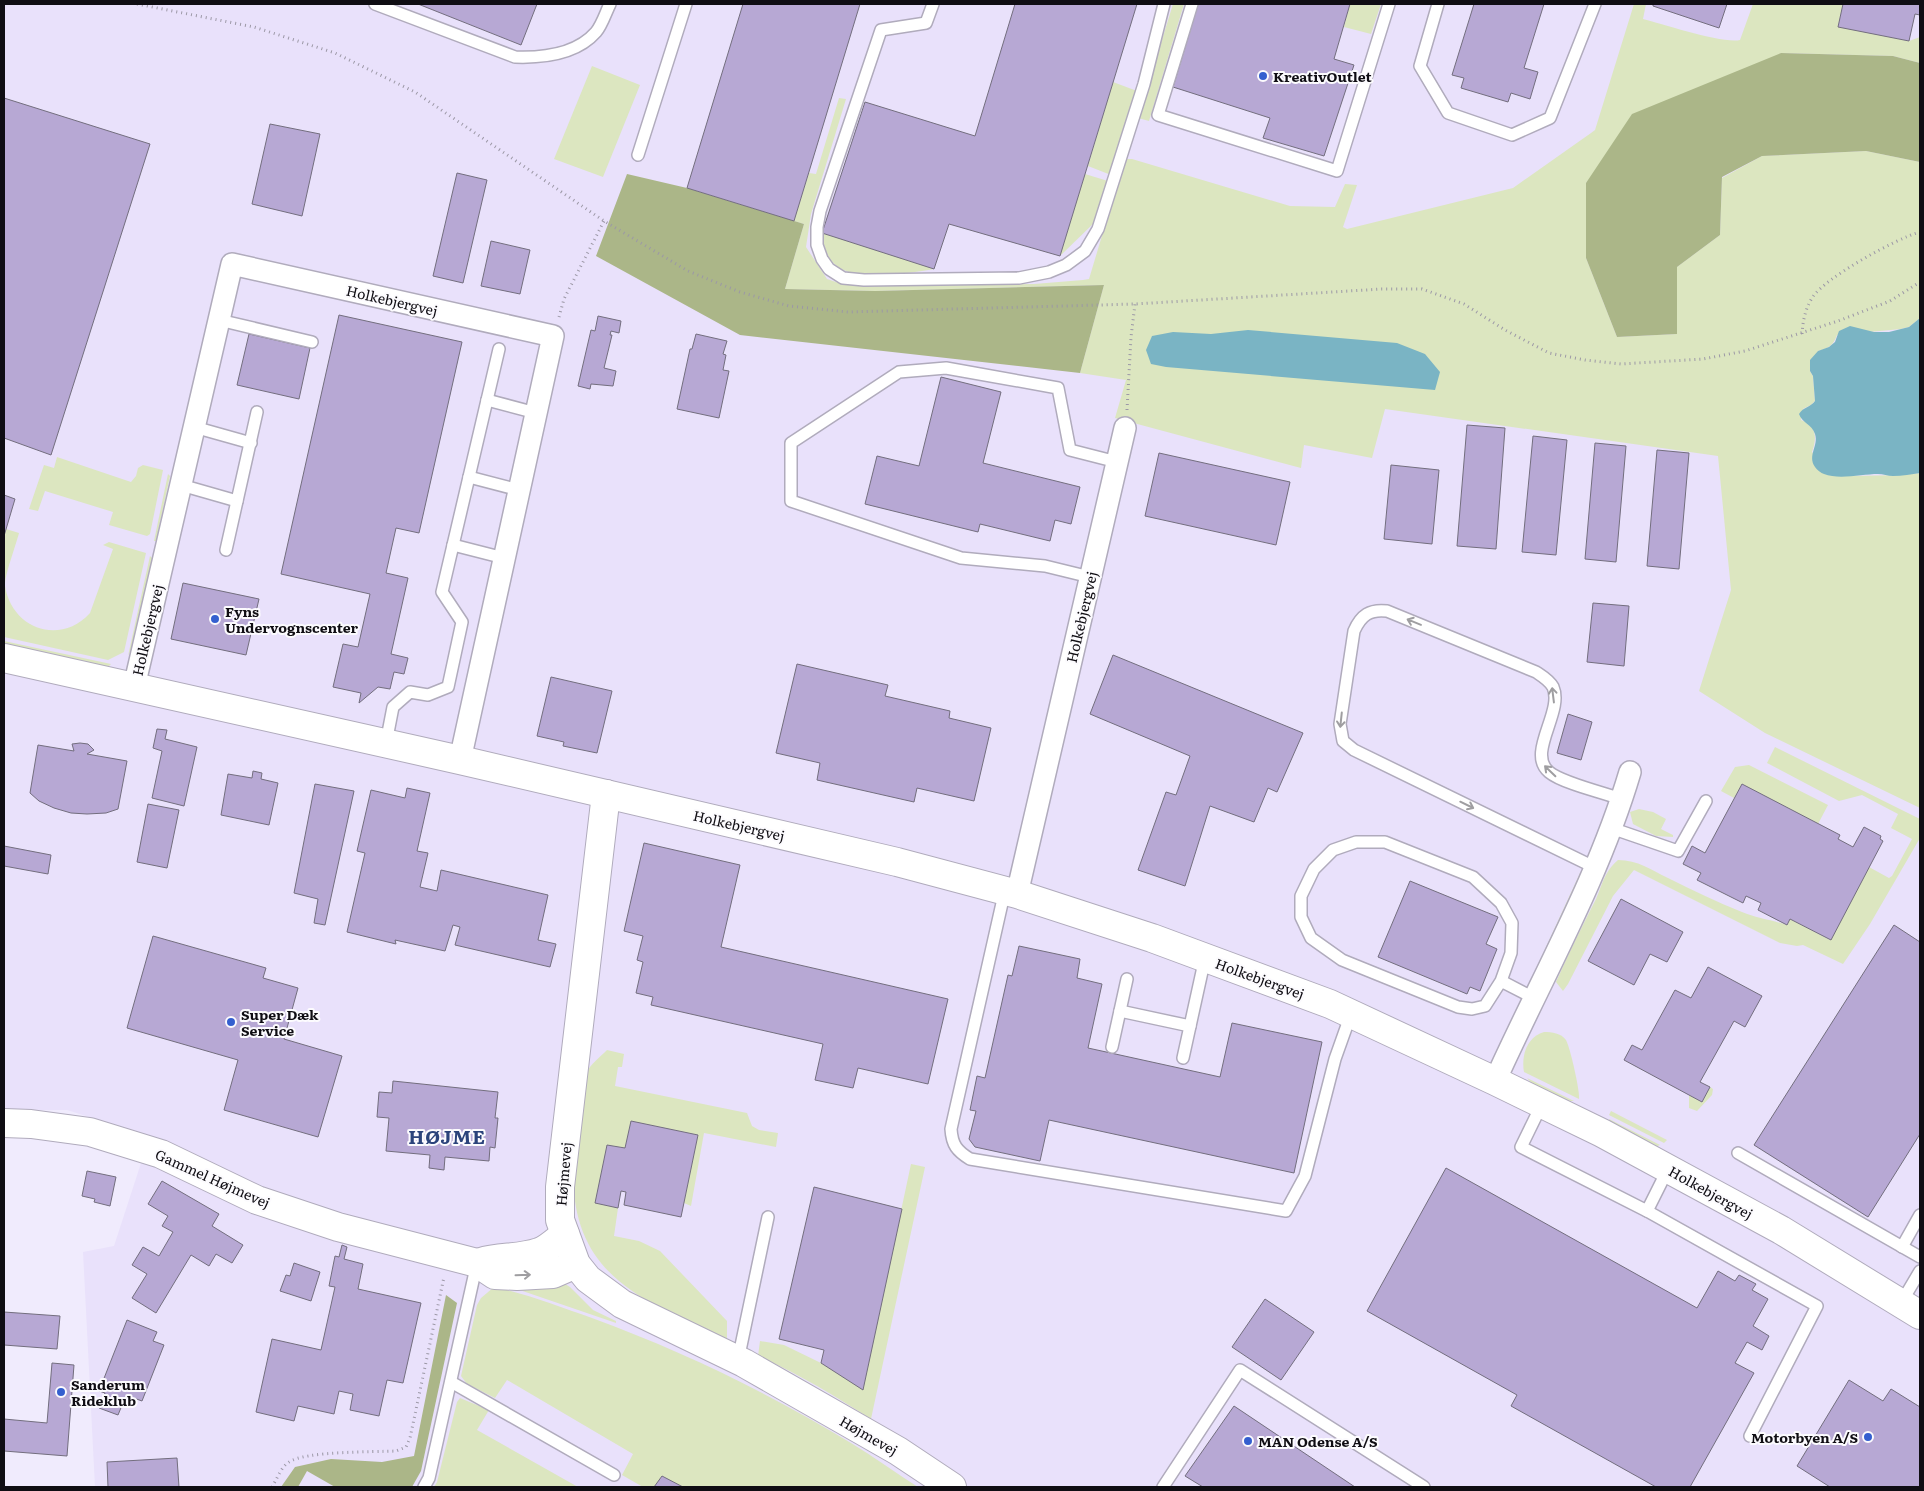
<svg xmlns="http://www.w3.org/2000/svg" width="1924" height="1491" viewBox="0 0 1924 1491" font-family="Literata,serif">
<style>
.built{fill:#e9e1fb}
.green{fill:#dce6c0}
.forest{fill:#abb688}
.water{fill:#7ab4c4}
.building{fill:#b7a8d4;stroke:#736e7e}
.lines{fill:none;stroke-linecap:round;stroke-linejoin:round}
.lane-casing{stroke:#b0abbc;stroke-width:14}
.street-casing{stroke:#b0abbc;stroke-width:24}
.secondary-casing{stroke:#b0abbc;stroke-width:30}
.path{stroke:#9c98a6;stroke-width:3;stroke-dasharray:1 4;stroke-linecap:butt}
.lane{stroke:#fff;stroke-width:11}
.street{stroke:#fff;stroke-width:21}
.secondary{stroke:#fff;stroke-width:28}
.oneway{stroke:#9f9ea1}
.poi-dot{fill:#345fcf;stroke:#fcfbfe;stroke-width:2}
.labels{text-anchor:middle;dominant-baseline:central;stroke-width:4;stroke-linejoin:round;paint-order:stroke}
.poi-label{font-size:14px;font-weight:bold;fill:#0f0d13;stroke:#fcfbfe;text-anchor:start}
.street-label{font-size:14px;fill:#0f0d13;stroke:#fcfbfe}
.district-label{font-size:19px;font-weight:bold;letter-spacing:1px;fill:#2b437b;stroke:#fcfbfe}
</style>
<rect width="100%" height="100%" fill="#f0ebfd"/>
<polygon class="built" points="4,4 1920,4 1920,1487 95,1487 83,1252 114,1246 142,1160 137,1132 67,1110 4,1110"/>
<g class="green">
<polygon points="1173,4 1184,4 1149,121 1138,118"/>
<polygon points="1350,4 1381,4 1371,34 1344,27"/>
<path d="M1634,4H1646L1643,19C1663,24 1723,44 1740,40L1753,4H1843L1838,26L1909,41L1920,37V63L1893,56L1781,53L1586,183V258L1617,337L1677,334V267L1720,235L1722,178L1762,156L1866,151L1920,162V318L1909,327L1901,329L1837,335C1833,346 1829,348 1818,351L1810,371L1813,376L1815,401L1811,405L1803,409L1801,420C1817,426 1817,438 1812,452L1833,476C1863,475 1891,477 1920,473V808L1765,733L1699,691L1731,590L1718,456L1385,409L1372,458L1304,445L1301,468L1115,418L1126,380L1080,373L1104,285L875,291L785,289L804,224L794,221L809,173L816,174L839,98L846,99L811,214L806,247L827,279L839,283L875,286L1034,284L1083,280L1089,279L1125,159H1132L1290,206L1335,207L1345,184L1357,185L1343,227L1347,229L1513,188L1591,133L1595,130Z"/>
<polygon points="592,66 640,85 603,177 554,159"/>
<polygon points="1113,82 1137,91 1111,175 1088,166"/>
<polygon points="1085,174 1108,181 1096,221 1060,256"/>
<path d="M822,233L934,269C907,273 849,286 830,259C825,251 823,242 822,233Z"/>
<polygon points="57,457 131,482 136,476 138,468 143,465 163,470 150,534 147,536 109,525 113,512 45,491 38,511 29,509 44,465 54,468"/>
<polygon points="168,474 170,476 156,541 154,541"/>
<path d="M6,529L19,533C16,545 4,577 5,586C12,629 60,646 90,613L113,549L103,545L109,542L146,553L124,652L108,660L4,637V536Z"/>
<polygon points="150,556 153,559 133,645 128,656"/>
<polygon points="4,641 111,664 109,666 97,666 4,646"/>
<path d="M1775,747L1920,819V838L1870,924L1843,964L1803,945L1797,946L1780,943L1634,870L1613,896L1568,984L1563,991L1556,982C1568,954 1582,927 1596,899C1603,883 1604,872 1618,860C1638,860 1651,870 1668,878C1692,890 1717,902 1742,912C1756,918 1772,920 1787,925L1790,919L1830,940L1869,867L1889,878L1892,876L1912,839L1891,828L1898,814L1862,795L1839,801L1767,763Z"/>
<polygon points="1749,765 1828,805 1818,824 1742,784 1734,798 1721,791 1735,767"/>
<polygon points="1639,809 1653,812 1666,819 1661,829 1673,835 1673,837 1656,836 1633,824 1630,812"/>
<polygon points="1580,873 1582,874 1533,980 1530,982"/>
<path d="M1544,1032C1552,1032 1561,1033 1566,1040C1570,1047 1580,1091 1579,1099L1524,1072C1521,1055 1527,1037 1544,1032Z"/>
<path d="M607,1050L624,1054L622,1067H618L615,1086L747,1113L752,1126L759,1130L778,1133L776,1147L704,1133L691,1206L684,1203L698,1135L631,1121L625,1148L607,1145L595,1203L618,1208L614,1236L639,1241L660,1251L727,1321V1340C646,1301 574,1279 573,1175C572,1161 576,1146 578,1133C579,1122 582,1080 586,1073C591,1064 600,1057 607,1050Z"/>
<path d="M1527,1078L1574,1101C1557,1101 1538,1091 1527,1078Z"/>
<polygon points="1710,1087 1713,1089 1712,1095 1697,1111 1689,1108 1689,1095 1702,1102"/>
<polygon points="1611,1111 1667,1140 1664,1143 1609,1115"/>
<polygon points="1609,1119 1660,1145 1655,1147 1610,1123"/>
<path d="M911,1164L925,1167L871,1419C835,1396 797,1373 758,1356L760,1341L784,1345L821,1363L863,1389Z"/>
<polygon points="562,1282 570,1287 593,1310 616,1321 616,1323 502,1284"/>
<path d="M494,1287C527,1294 560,1307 592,1318C682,1351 769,1393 851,1443C874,1457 896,1473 918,1487H683L662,1476L654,1487H643L622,1475L633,1454L507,1380L495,1398L467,1384L461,1376L477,1305L481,1298Z"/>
<polygon points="460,1398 489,1410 477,1430 578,1487 434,1487 437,1482 457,1402"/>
</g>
<g class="forest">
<polygon points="1781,53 1893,56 1920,63 1920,162 1866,151 1762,156 1722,177 1720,235 1677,267 1677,334 1617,337 1586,258 1586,183 1632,114"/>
<polygon points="627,174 687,188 804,224 785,289 875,291 1104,285 1080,373 740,335 596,256"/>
<polygon points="446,1295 457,1303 421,1471 412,1487 335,1487 307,1471 298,1487 281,1487 295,1467 331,1459 382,1462 414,1456"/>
</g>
<g class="water">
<path d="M1920,318V473C1912,474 1902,476 1893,476C1888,476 1883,474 1878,474C1863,474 1839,480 1824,474C1821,473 1817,470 1815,467C1807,455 1819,446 1815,434C1812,424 1802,423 1799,414C1803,407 1811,407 1815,401L1813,376L1810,371V360L1818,351L1829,347L1835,342L1839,331L1850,326L1874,332H1889L1909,327Z"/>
<polygon points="1248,330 1397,343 1425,354 1440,372 1435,390 1166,367 1151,364 1146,350 1152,336 1173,332 1211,334"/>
</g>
<g class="building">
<polygon points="418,4 537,4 521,45"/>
<polygon points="743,4 860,4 794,221 687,188"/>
<polygon points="1015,4 1137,4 1060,256 949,224 934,269 822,233 865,102 975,136"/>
<polygon points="1198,4 1350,4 1334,59 1354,65 1324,156 1263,138 1270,118 1173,87"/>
<polygon points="1474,4 1544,4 1524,68 1538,72 1530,99 1511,93 1508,102 1461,88 1464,78 1452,75"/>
<polygon points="1653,4 1727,4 1719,28 1653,6"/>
<polygon points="1843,4 1920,4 1920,15 1915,14 1909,41 1838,27"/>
<polygon points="4,98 150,144 51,455 4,438"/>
<polygon points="270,124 320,134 302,216 252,204"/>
<polygon points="457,173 487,180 463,283 433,276"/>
<polygon points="491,241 530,250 520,294 481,286"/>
<polygon points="339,315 462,342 419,533 396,528 386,573 408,578 391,654 408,658 404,674 394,672 390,689 378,687 359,703 361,693 333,687 343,644 358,647 370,594 281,574"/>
<polygon points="598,316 621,321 619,333 611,331 610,335 612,335 604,368 616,371 613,386 591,384 590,389 578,386 591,330 595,331"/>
<polygon points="249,334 310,348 299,399 237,385"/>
<polygon points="696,334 727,341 723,354 726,355 723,370 729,371 719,418 677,409 690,349 692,349"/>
<polygon points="941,377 1001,392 983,463 1080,487 1071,524 1055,520 1050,541 980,524 978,532 865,504 877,456 919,466"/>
<polygon points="1467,425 1505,428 1496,549 1457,546"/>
<polygon points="1533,436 1567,440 1556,555 1522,552"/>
<polygon points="1595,443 1626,446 1616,562 1585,559"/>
<polygon points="1657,450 1689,453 1679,569 1647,566"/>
<polygon points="1159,453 1290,482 1276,545 1145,516"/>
<polygon points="1391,465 1439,470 1432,544 1384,539"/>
<polygon points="4,495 15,499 4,536"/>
<polygon points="183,583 259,599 246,655 171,639"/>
<polygon points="1593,603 1629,606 1624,666 1587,662"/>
<polygon points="1113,655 1303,733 1277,792 1268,788 1254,822 1210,806 1185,886 1138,870 1166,792 1176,795 1190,756 1090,714"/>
<polygon points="797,664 888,685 885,696 950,711 949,718 991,728 974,801 917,788 914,802 817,780 820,763 776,753"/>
<polygon points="551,677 612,691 597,753 563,746 564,742 537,736"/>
<polygon points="1568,714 1592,722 1581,760 1557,753"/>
<polygon points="157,729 167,730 165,739 197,747 184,806 152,798 162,751 153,748"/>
<polygon points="80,743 88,744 94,750 87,754 127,761 118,809 106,813 87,814 71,813 54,808 39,801 30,793 38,745 74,751 72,744"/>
<polygon points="253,771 262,773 261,779 278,783 269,825 221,815 228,774 252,778"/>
<polygon points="315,784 354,791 325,925 314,923 318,899 294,893"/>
<polygon points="1742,784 1840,835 1838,839 1853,847 1864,827 1881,836 1880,839 1883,841 1831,940 1790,919 1787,925 1758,910 1761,903 1746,896 1743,903 1697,880 1701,873 1683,864 1692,846 1705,853"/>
<polygon points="407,788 430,793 417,851 428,853 420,887 437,891 441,870 548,895 538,940 556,944 550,967 455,945 460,927 453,925 445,951 395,940 396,944 347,932 365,853 357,851 371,790 405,798"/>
<polygon points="148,804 179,810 167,868 137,862"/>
<polygon points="644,843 740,865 721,947 948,999 928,1084 858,1068 853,1088 815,1080 823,1044 651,1005 653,997 636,993 643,962 637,960 643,936 624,931"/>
<polygon points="4,846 51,855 48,874 4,866"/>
<polygon points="1410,881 1498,917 1486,944 1497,949 1480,991 1470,987 1467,994 1378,957"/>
<polygon points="1621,899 1683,932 1667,962 1650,954 1634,985 1588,961"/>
<polygon points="1894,925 1920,942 1920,1134 1868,1217 1754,1145"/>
<polygon points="153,936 266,968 263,978 298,988 284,1039 342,1056 318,1137 224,1110 238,1060 127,1028"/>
<polygon points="1019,946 1080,959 1077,978 1102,984 1088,1048 1220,1077 1232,1023 1322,1042 1294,1173 1049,1120 1040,1161 975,1147 969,1139 976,1111 970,1110 977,1076 985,1078 1008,975 1012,976"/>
<polygon points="1708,967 1762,996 1745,1027 1734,1021 1700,1082 1710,1087 1702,1102 1624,1060 1632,1045 1642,1050 1675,990 1691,998"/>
<polygon points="393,1081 498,1092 495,1118 498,1118 495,1148 490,1147 489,1161 445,1157 444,1170 429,1168 430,1155 386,1151 389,1118 377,1117 379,1092 392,1093"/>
<polygon points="631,1121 698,1135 681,1217 624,1205 626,1192 621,1191 618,1208 595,1203 607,1145 625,1148"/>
<polygon points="1446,1168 1697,1308 1718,1271 1735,1281 1739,1275 1756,1284 1752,1290 1768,1299 1753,1326 1769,1336 1762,1350 1747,1342 1735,1363 1754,1373 1690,1487 1656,1487 1511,1406 1517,1395 1367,1311"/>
<polygon points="87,1171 116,1177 110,1206 94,1202 95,1199 82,1196"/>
<polygon points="162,1181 219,1214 212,1226 243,1245 232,1263 216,1254 209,1266 191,1255 156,1313 132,1298 147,1274 132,1265 143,1247 159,1256 173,1232 162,1226 168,1216 148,1204"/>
<polygon points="814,1187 902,1209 863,1390 821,1363 824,1350 779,1339"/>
<polygon points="342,1245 347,1247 344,1259 363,1264 358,1289 421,1303 403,1383 387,1380 379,1416 350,1410 353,1394 339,1391 334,1414 298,1406 294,1421 256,1412 272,1339 321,1350 335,1287 329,1286 335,1256 339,1257"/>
<polygon points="294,1263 320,1272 311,1301 280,1291 286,1275 290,1276"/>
<polygon points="1265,1299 1314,1332 1281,1380 1232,1347"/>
<polygon points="4,1312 60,1316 57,1349 4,1345"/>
<polygon points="127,1320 157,1332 153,1341 164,1345 142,1401 131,1397 129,1400 125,1398 118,1415 99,1408 105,1393 99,1391"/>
<polygon points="52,1363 74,1365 67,1456 4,1451 4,1419 47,1423"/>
<polygon points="1849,1380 1883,1401 1891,1389 1920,1407 1920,1487 1830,1487 1797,1466"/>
<polygon points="1234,1406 1355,1487 1203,1487 1185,1476"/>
<polygon points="177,1458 179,1487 108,1487 107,1462"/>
<polygon points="662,1476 683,1487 654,1487"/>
</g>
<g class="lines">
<defs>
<g id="lane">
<path d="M375,4L515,57C543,58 576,55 596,32C602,25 606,12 610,4"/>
<polyline points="933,4 926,23 881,30 820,211 817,227 817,245 822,259 829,269 843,278 864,280 1019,278 1049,272 1066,265 1085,251 1098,229 1144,84 1164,4"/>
<polyline points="1192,4 1158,115 1337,171 1389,4"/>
<polyline points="1438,4 1420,66 1448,113 1512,135 1550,118 1595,4"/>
<polyline points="638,155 686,4"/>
<polyline points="219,320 312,342"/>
<polyline points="487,400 536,413"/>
<polyline points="194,427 251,443"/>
<polyline points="469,477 519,490"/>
<polyline points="181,485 237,501"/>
<polyline points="453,545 504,558"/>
<polyline points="226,550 257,412"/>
<polyline points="1090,577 1045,566 961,558 791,501 791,443 899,372 946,368 1058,388 1070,450 1117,462"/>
<polyline points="386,743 393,707 410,692 428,695 448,687 462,622 442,592 499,349"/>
<polyline points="1611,828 1678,851 1706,801"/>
<path d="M1596,868L1354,750L1343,741L1340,724L1354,631C1361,615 1370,609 1387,611L1536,672C1542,676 1549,680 1553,687C1564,712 1526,753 1549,772C1562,783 1604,793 1622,799"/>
<path d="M1005,890L951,1129C952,1145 957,1151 970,1159L1286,1211L1305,1176L1335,1059L1351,1014"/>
<polyline points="1501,981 1485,1006 1472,1009 1458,1007 1342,960 1311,938 1301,917 1301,896 1314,869 1333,850 1356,842 1385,842 1473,877 1501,903 1512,923 1511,953 1501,981 1534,998"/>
<polyline points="1120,1011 1190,1026"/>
<polyline points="1112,1047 1127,979"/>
<polyline points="1183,1058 1205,958"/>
<polyline points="1542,1104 1521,1147 1647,1211 1668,1169"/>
<polyline points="1738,1153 1920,1257"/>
<polyline points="1647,1211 1817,1306 1750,1436"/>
<polyline points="1902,1247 1920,1215"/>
<polyline points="1901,1303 1920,1271"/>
<polyline points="738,1360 768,1217"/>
<polyline points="451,1382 614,1475"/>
<polyline points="424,1487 429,1478 477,1263"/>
<polyline points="1163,1487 1240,1370 1424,1487"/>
</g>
<g id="street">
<polyline points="134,687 232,264 553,336 460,760"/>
<polyline points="1017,894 1125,428"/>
<path d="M1495,1081C1541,979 1598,880 1630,772"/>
</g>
<g id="secondary">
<polyline points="4,658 460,760 897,862 1017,894 1152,938 1330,1004 1495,1081 1602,1133 1781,1230 1920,1315"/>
<polyline points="606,794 560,1187 560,1220 576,1264 588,1279 622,1304 744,1363 898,1451 952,1487"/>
<polyline points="4,1123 31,1124 90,1132 161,1154 257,1200 338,1227 477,1263 495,1275 517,1276 553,1274 576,1264"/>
<path d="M481,1262C499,1256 520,1259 539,1252C548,1249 557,1240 565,1234"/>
</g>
</defs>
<use href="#lane" class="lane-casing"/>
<use href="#street" class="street-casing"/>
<use href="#secondary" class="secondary-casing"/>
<g class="path">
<polyline points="137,4 254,27 335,53 415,92 604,221 688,271 740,292 789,306 848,312 1135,304 1382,289 1422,289 1464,304 1505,330 1549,353 1585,360 1621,364 1703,359 1745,351 1838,321 1890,301 1920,282"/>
<polyline points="559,317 564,299 604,221"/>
<path d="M1802,334C1803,320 1805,310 1812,298C1824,278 1897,238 1920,232"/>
<polyline points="1127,410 1131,337 1135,304"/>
<path d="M272,1487C277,1479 281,1467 289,1462C305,1451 374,1452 396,1451L406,1447L410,1438L444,1277"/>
</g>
<use href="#lane" class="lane"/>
<use href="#street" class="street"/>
<use href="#secondary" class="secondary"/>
</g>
<defs><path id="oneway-shaft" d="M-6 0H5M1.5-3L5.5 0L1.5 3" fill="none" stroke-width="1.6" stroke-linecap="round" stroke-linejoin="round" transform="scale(1.25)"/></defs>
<g class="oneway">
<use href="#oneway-shaft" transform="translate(1414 622) rotate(-158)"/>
<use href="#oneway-shaft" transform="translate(1553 695) rotate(-97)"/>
<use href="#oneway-shaft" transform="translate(1341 720) rotate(96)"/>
<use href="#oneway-shaft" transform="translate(1550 771) rotate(-136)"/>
<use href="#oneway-shaft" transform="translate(1467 805) rotate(26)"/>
<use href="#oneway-shaft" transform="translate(523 1275) rotate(-2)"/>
</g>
<g class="poi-dot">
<circle cx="1263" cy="76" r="5"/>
<circle cx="215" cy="619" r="5"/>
<circle cx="231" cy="1022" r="5"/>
<circle cx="61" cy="1392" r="5"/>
<circle cx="1868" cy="1437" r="5"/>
<circle cx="1248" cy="1441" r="5"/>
</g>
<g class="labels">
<g class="poi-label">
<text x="1273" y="76">KreativOutlet</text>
<text x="225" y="611">Fyns<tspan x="225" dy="16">Undervognscenter</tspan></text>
<text x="241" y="1014">Super Dæk<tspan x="241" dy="16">Service</tspan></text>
<text x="71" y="1384">Sanderum<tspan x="71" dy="16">Rideklub</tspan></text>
<text x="1858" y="1437" text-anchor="end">Motorbyen A/S</text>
<text x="1258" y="1441">MAN Odense A/S</text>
</g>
<g class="street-label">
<text transform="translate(392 300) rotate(13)">Holkebjergvej</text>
<text transform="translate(1081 617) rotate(-77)">Holkebjergvej</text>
<text transform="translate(147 630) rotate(-77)">Holkebjergvej</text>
<text transform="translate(739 825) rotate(13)">Holkebjergvej</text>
<text transform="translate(1260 978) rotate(20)">Holkebjergvej</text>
<text transform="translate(563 1174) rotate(-85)">Højmevej</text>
<text transform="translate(213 1178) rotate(24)">Gammel Højmevej</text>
<text transform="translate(1711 1192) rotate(29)">Holkebjergvej</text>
<text transform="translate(869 1435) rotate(30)">Højmevej</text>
</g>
<g class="district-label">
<text x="447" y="1136">HØJME</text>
</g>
</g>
<rect width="1924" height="1491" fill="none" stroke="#0f0d13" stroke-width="10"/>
</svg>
